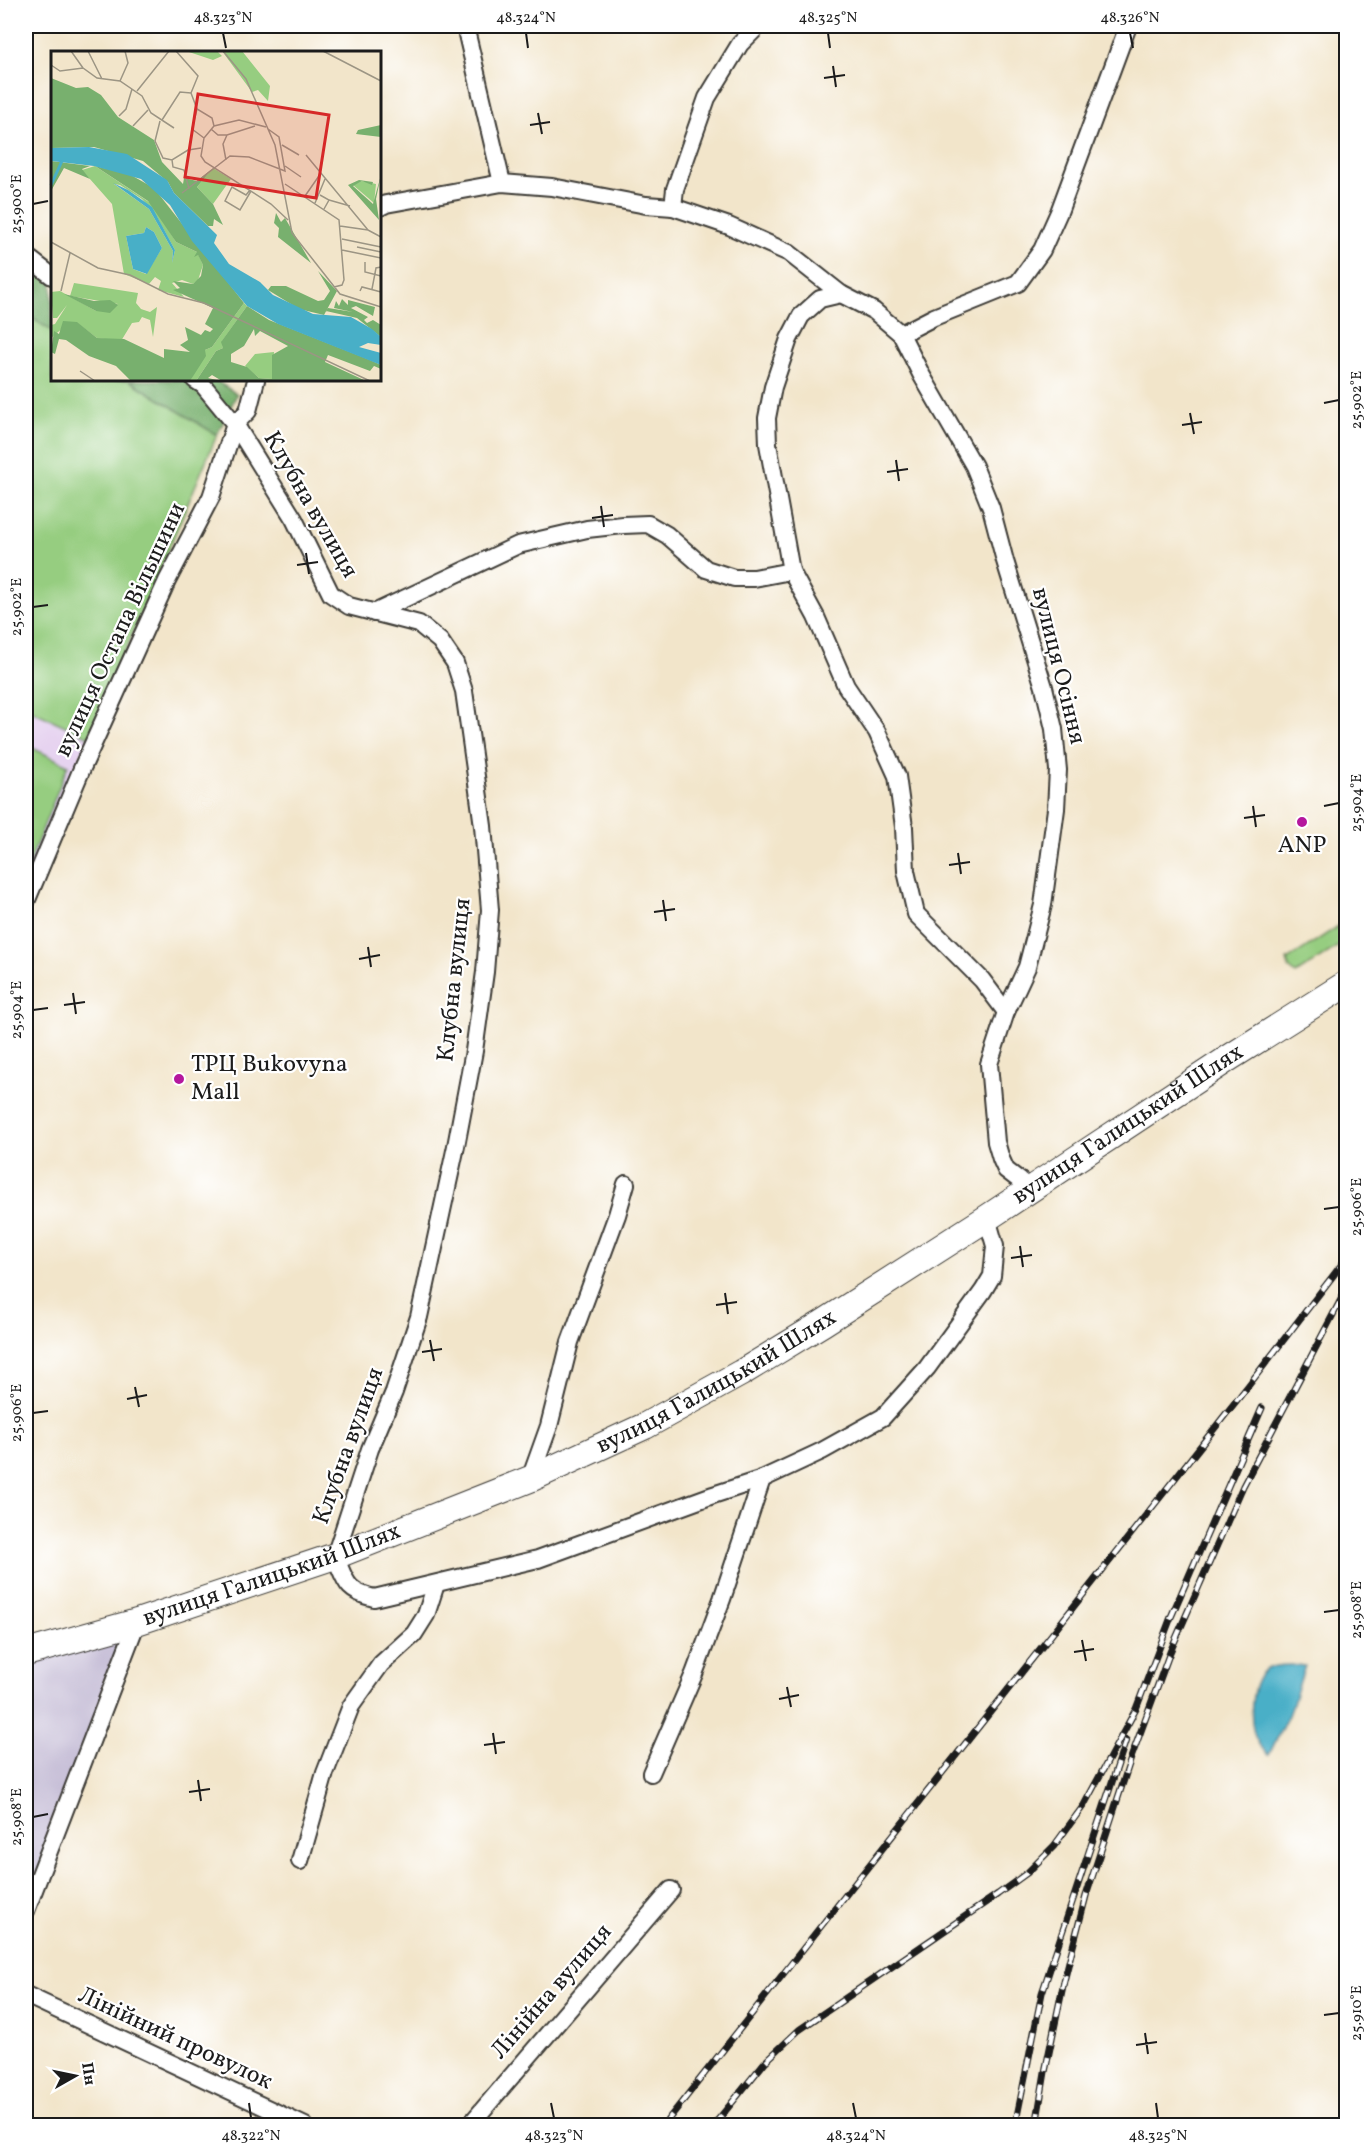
<svg xmlns="http://www.w3.org/2000/svg" width="1372" height="2151" viewBox="0 0 1372 2151" font-family="Vollkorn,serif">
<style>
.built{fill:#e6d3f0}
.industrial{fill:#c8c0d8}
.green{fill:#96cd80;stroke:#59744e;stroke-width:1.5}
.forest{fill:#78b06e;stroke:#4a6645;stroke-width:1.5}
.water{fill:#48afc7;stroke:#326672;stroke-width:1.5}
.lines{fill:none;stroke-linecap:round;stroke-linejoin:round}
.minor-casing{stroke:#3c3a36;stroke-width:20}
.highway-casing{stroke:#3c3a36;stroke-width:28}
.minor{stroke:#fff;stroke-width:16}
.highway{stroke:#fff;stroke-width:26}
.rail-casing{stroke:#1c1c1c;stroke-width:7}
.rail{stroke:#fff;stroke-width:4.5;stroke-dasharray:14;stroke-linecap:butt}
.ticks{fill:none;stroke:#1c1c1c;stroke-width:2}
.poi-dot{fill:#b5179e;stroke:#fff;stroke-width:2}
.labels{text-anchor:middle;dominant-baseline:central;stroke-width:4.5;stroke-linejoin:round;paint-order:stroke}
.street-label{font-size:24px;fill:#1c1c1c;stroke:#fff}
.poi-label{font-size:24px;fill:#1c1c1c;stroke:#fff}
.inset-river{fill:none;stroke:#48afc7;stroke-width:3}
.inset-road{fill:none;stroke:#9c9584;stroke-width:1.5}
.view{fill:#d62828;fill-opacity:0.15;stroke:#d62828;stroke-width:3}
.inset-edge{fill:none;stroke:#1c1c1c;stroke-width:3}
.neatline{fill:none;stroke:#1c1c1c;stroke-width:2}
.ticks-label{font-size:15px;text-anchor:middle;fill:#1c1c1c}
</style>
<rect width="100%" height="100%" fill="#fff"/>
<filter id="ink" filterUnits="userSpaceOnUse"><feTurbulence type="fractalNoise" baseFrequency=".0167" numOctaves="2"/><feDisplacementMap in="SourceGraphic" scale="12" xChannelSelector="R" yChannelSelector="G"/><feConvolveMatrix kernelMatrix="1 2 1 2 8 2 1 2 1" color-interpolation-filters="sRGB"/></filter>
<filter id="wash" filterUnits="userSpaceOnUse"><feTurbulence type="fractalNoise" baseFrequency=".008" numOctaves="4" result="noise"/><feDisplacementMap in="SourceGraphic" scale="24" xChannelSelector="R" yChannelSelector="G"/><feGaussianBlur stdDeviation="1.35" result="paint"/><feColorMatrix in="noise" values="0 0 0 0 0 0 0 0 0 0 0 0 0 0 0 0 0 1.4 0 .05"/><feComposite in="paint" operator="in"/></filter>
<g filter="url(#wash)">
<rect width="100%" height="100%" fill="#f2e5ca"/>
<polygon class="built" points="26,708 89,737 26,888"/>
<polygon class="industrial" points="143,1614 26,1919 26,1648"/>
<g class="green">
<polygon points="26,314 52,331 52,380 129,380 217,435 89,737 26,708"/>
<polygon points="26,745 68,765 26,871"/>
<polygon points="1346,921 1346,941 1296,974 1289,968 1287,960"/>
</g>
<g class="forest">
<polygon points="26,249 52,267 52,331 26,314"/>
<polygon points="129,380 215,380 237,394 217,435"/>
</g>
<path class="water" d="M1297,1665L1305,1666L1291,1709L1269,1755C1265,1751 1259,1746 1257,1741C1248,1725 1249,1676 1269,1668C1277,1664 1288,1665 1297,1665Z"/>
</g>
<g filter="url(#ink)">
<g class="lines">
<defs>
<g id="minor">
<polyline points="465,26 502,183"/>
<polyline points="380,207 386,204 502,183 552,187 646,205 673,207 729,226 789,253 841,294 874,311 901,334 922,376 974,466 991,508 1005,561 1044,687 1054,729 1058,770 1056,809 1043,905 1027,967 1006,1012 989,1064 996,1142 1001,1159 1006,1170 1031,1189"/>
<polyline points="673,207 675,189 707,98 740,44 758,26"/>
<polyline points="26,256 52,276"/>
<polyline points="841,294 820,299 801,316 789,339 773,387 767,418 768,444 791,571 816,617 846,686 877,732 897,776 904,827 906,871 916,914 982,980 1006,1012"/>
<polyline points="901,334 934,317 1018,283 1042,250 1059,212 1128,26"/>
<path d="M195,380L203,385L235,424L294,519L331,594L349,606L419,624L440,641L455,663L464,691L483,826L490,910L485,972L474,1051L456,1146L419,1317L394,1392L370,1449L335,1556C346,1581 345,1591 374,1598L538,1559L713,1495L762,1479L822,1451L883,1417L927,1368L983,1291L992,1276L995,1246L987,1218"/>
<polyline points="374,613 518,545 587,529 623,525 648,524 667,535 706,569 734,578 754,578 791,571"/>
<polyline points="26,902 83,766 167,581 211,497 235,424 248,411 256,380"/>
<polyline points="530,1479 549,1426 570,1342 617,1215 626,1184"/>
<polyline points="651,1773 694,1674 722,1599 762,1479"/>
<polyline points="300,1861 325,1773 351,1706 381,1664 414,1634 426,1615 436,1584"/>
<polyline points="26,1911 137,1622"/>
<polyline points="26,1995 305,2126"/>
<polyline points="469,2126 671,1890"/>
</g>
<g id="highway">
<path id="s1" d="M26,1653L137,1622L335,1556L530,1479L645,1426L741,1373L823,1323L987,1218L1229,1058L1346,984"/>
</g>
</defs>
<use href="#minor" class="minor-casing"/>
<use href="#highway" class="highway-casing"/>
<use href="#minor" class="minor"/>
<use href="#highway" class="highway"/>
<defs>
<g id="rail">
<polyline points="663,2126 1248,1386 1346,1259"/>
<polyline points="713,2126 765,2062 799,2030 998,1894 1027,1873 1054,1846 1084,1805 1136,1709 1171,1617 1262,1408"/>
<polyline points="1015,2126 1042,1993 1126,1740"/>
<polyline points="1036,2126 1045,2072 1064,1981 1086,1896 1131,1758 1170,1652 1243,1486 1346,1290"/>
</g>
</defs>
<use href="#rail" class="rail-casing"/>
<use href="#rail" class="rail"/>
</g>
</g>
<path class="ticks" d="M223,33L226,48M526,33L528,48M828,33L830,48M1130,33L1133,48M833,66L836,87M824,78L845,75M538,113L542,134M530,125L550,122M33,204L48,201M1324,403L1339,400M1190,413L1194,434M1182,425L1202,422M896,460L899,481M887,472L908,469M601,506L604,527M592,518L613,515M306,553L309,574M297,565L318,562M33,607L48,605M1253,806L1256,827M1324,806L1339,803M1244,818L1265,815M958,853L961,874M949,865L970,862M663,900L666,921M654,912L675,909M368,947L371,967M359,959L380,955M73,993L76,1014M64,1005L85,1002M33,1010L48,1008M1324,1209L1339,1207M1020,1246L1023,1267M1011,1258L1032,1255M725,1293L728,1314M716,1305L737,1302M430,1340L434,1361M422,1352L442,1349M135,1387L139,1407M127,1399L147,1395M33,1413L48,1411M1324,1612L1339,1610M1082,1640L1086,1661M1074,1652L1094,1649M787,1687L791,1707M779,1699L799,1695M493,1733L496,1754M484,1745L505,1742M198,1780L201,1801M189,1792L210,1789M33,1817L48,1814M1324,2015L1339,2013M1145,2033L1148,2054M1136,2045L1157,2042M249,2103L251,2118M551,2103L554,2118M853,2103L856,2118M1156,2103L1158,2118"/>
<g class="poi-dot">
<circle cx="1302" cy="822" r="6"/>
<circle cx="179" cy="1079" r="6"/>
</g>
<g class="labels">
<g class="street-label">
<text transform="translate(310 505) rotate(60)">Клубна вулиця</text>
<text transform="translate(121 630) rotate(-65)">вулиця Остапа Вільшини</text>
<text transform="translate(1058 666) rotate(76)">вулиця Осіння</text>
<text transform="translate(455 980) rotate(-84)">Клубна вулиця</text>
<text stroke="none"><textPath href="#s1" startOffset="1230">вулиця Галицький Шлях</textPath></text>
<text stroke="none"><textPath href="#s1" startOffset="744">вулиця Галицький Шлях</textPath></text>
<text transform="translate(349 1446) rotate(-70)">Клубна вулиця</text>
<text stroke="none"><textPath href="#s1" startOffset="258">вулиця Галицький Шлях</textPath></text>
<text transform="translate(552 1992) rotate(-49)">Лінійна вулиця</text>
<text transform="translate(175 2039) rotate(25)">Лінійний провулок</text>
</g>
<g class="poi-label">
<text x="1302" y="846">ANP</text>
<text x="191" y="1065" text-anchor="start">ТРЦ Bukovyna<tspan x="191" dy="28">Mall</tspan></text>
</g>
</g>
<g transform="translate(51 51)">
<rect width="330" height="330" fill="#f2e5ca"/>
<path d="M135,0H166L171,5L162,9ZM171,0H191L219,35L217,50L207,39L201,41ZM44,115L101,153L125,191L146,201L152,214L147,229L142,233L131,229L121,232L133,246L107,239L110,230L104,226L98,233L73,223L61,153L31,119ZM63,133L69,134L91,148L106,166L124,199L121,212L122,200L98,158ZM95,176L103,181L111,197L95,223L82,218L75,185L93,182ZM162,117L180,128L162,153L146,136ZM311,130L325,133L323,152L302,134ZM23,232L87,242L85,252L90,258L99,261L106,256L102,286L99,269L91,266L88,271L81,272L70,290L46,287L25,271H19L0,287V274L4,273L16,254L6,267H2L0,241L9,240L45,260L67,253L19,245ZM193,252L196,255L171,290L172,297L165,300L145,330H139L154,299L161,296ZM223,301L221,328L208,327L194,315L204,303Z" fill="#96cd80" fill-rule="evenodd"/>
<path d="M0,27L25,37L37,36L50,44L67,66L103,89L111,111L132,133L133,127L146,130L162,117L146,136L162,153L172,174L163,168L162,175H157L123,142L117,131L92,110L43,96L0,97ZM330,74V86L305,83L307,79ZM0,110L39,115L31,118L39,128L13,117L0,140ZM44,115L78,123L103,137L193,252L161,296L154,299L155,305L139,330H80L65,315L38,305L15,289L8,288L4,303L0,301L3,280L8,283L12,270L26,271L46,287L73,288L113,307V298L139,301L129,294L137,289L134,276L150,284L154,279L159,281L162,278L154,273L162,257L122,239L129,237L122,230L142,233L150,225L152,214L147,204L143,206L146,201L125,191L97,150ZM330,124L325,148L328,169L297,134L308,129L322,131L321,134L311,130L302,135L322,153ZM225,162L230,171L234,167L260,212L227,186L228,177L223,172ZM267,220L286,240L273,264L248,258L217,239L220,235H235L267,250L273,249L279,240ZM13,243L43,250L59,249L67,254L59,262L45,260ZM291,248L297,254V249L324,256L322,265L305,255L300,257L317,266L313,269L316,272L322,269L330,274V286L306,267L275,260L277,257L302,261L283,257L285,250L288,255ZM196,255L218,269L319,309L330,314V318L323,315L319,320L277,304L274,311L315,330H171L161,324L157,327L170,330H145L165,300L172,297L170,291ZM203,278L204,285L209,280L237,295L221,304V328L208,327L196,316L180,311V303L193,295Z" fill="#78b06e" fill-rule="evenodd"/>
<path d="M38,96L76,103L116,129L123,142L166,184L163,192L178,213L209,231L222,244L262,263L300,266L321,278L330,286V294L317,292L308,296L330,302V314L227,273L196,255L141,190L119,154L90,128L43,115L0,110V97ZM62,132L77,139L101,156L124,199L121,212L122,200L98,158ZM95,176L103,181L111,197L96,223L82,218L75,185L93,182Z" fill="#48afc7"/>
<path class="inset-river" d="M0,134L11,110"/>
<path class="inset-road" d="M20,0L32,17M37,0L51,28M125,0L147,25L140,42M172,0L195,28L224,94L241,182L289,243L330,256M272,0L330,30M0,14L9,20L32,17L46,27L69,30L91,45L100,62L123,77M69,30L77,12L74,0M86,40L118,0M140,42L146,58L161,67L163,75M146,58L141,78L153,87M68,65L75,58L81,38M111,69L129,41L140,42M109,70L104,90L112,107L121,109L137,99L150,97M82,75L97,59M215,76L188,69L163,75L153,87L150,105L154,111L220,153L237,169M160,78L167,84H176L204,75M231,94L248,104M255,104L317,179M121,109L122,116L133,119L138,138M175,109L172,93L176,84M234,115L250,126M234,133L288,169L293,229L291,234L283,236M199,139L195,144L181,136L174,150L189,159L200,140M131,142L179,105L198,106L234,120L228,86L217,78M269,144L278,149L273,158M254,145L270,122M278,149L299,155M264,152L274,128M289,175L317,179L330,186M291,188L330,196M0,191L47,217L79,224L117,243L153,252L319,330M306,196L330,201M291,199L330,207M314,211V221L330,225M321,238L325,217L330,216M10,240L19,202M309,240L311,236L330,241M29,320L44,330"/>
<path class="view" d="M147,43L278,64L265,147L134,126Z"/>
<rect width="330" height="330" class="inset-edge"/>
</g>
<rect width="1372" height="2151" fill="none" stroke="#fff" stroke-width="66"/>
<g transform="translate(75 2076) rotate(81)" stroke="#ffffff" stroke-width="4.5" paint-order="stroke">
<path d="M0-4.5L10 22L0 15L-10 22Z" fill="#1c1c1c"/>
<text y="-9" font-size="16" font-weight="bold" text-anchor="middle" fill="#1c1c1c">Пн</text>
</g>
<rect x="33" y="33" width="1306" height="2085" class="neatline"/>
<g class="ticks-label">
<text x="223" y="22">48.323°N</text>
<text x="526" y="22">48.324°N</text>
<text x="828" y="22">48.325°N</text>
<text x="1130" y="22">48.326°N</text>
<text transform="translate(16 204) rotate(-90)" y="5">25.900°E</text>
<text transform="translate(1356 400) rotate(-90)" y="5">25.902°E</text>
<text transform="translate(16 607) rotate(-90)" y="5">25.902°E</text>
<text transform="translate(1356 803) rotate(-90)" y="5">25.904°E</text>
<text transform="translate(16 1010) rotate(-90)" y="5">25.904°E</text>
<text transform="translate(1356 1207) rotate(-90)" y="5">25.906°E</text>
<text transform="translate(16 1413) rotate(-90)" y="5">25.906°E</text>
<text transform="translate(1356 1610) rotate(-90)" y="5">25.908°E</text>
<text transform="translate(16 1817) rotate(-90)" y="5">25.908°E</text>
<text transform="translate(1356 2013) rotate(-90)" y="5">25.910°E</text>
<text x="251" y="2140">48.322°N</text>
<text x="554" y="2140">48.323°N</text>
<text x="856" y="2140">48.324°N</text>
<text x="1158" y="2140">48.325°N</text>
</g>
</svg>
